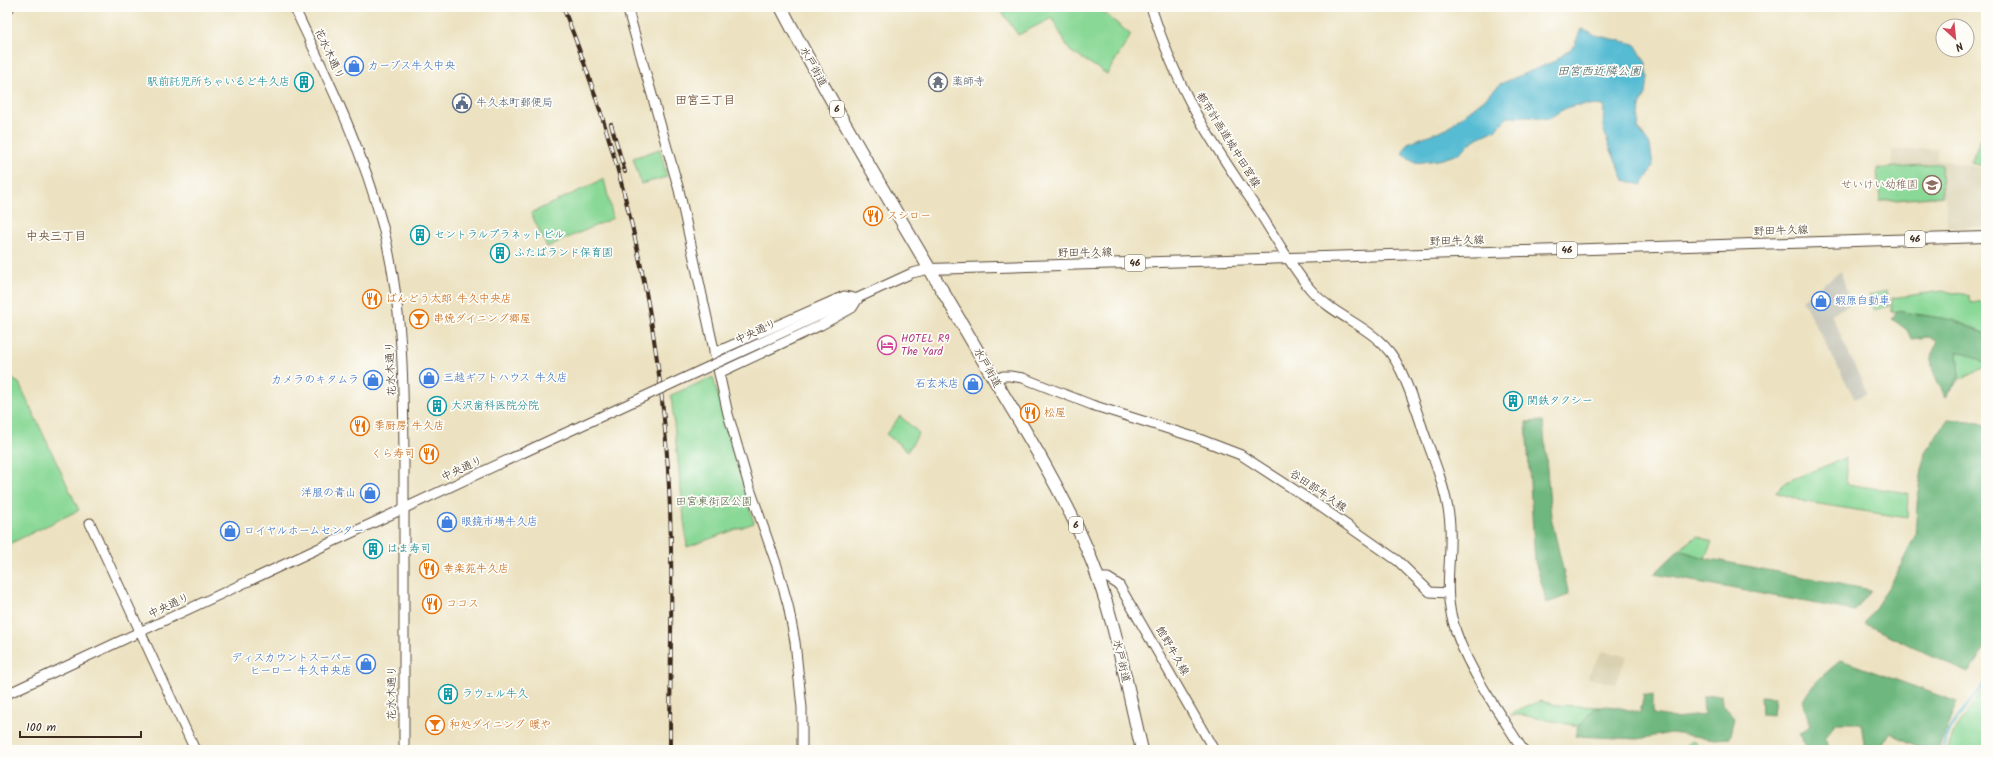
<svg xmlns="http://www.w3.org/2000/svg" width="1993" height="757" viewBox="0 0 1993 757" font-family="Kalam,'Klee One',sans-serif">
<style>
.built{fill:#d9d1b1}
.industrial{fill:#c6c5b8}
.green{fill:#89d896;stroke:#62815a}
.forest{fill:#6eb87f;stroke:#54714e}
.water{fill:#56bcd3;stroke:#487378}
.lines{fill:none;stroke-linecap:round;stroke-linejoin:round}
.stream{stroke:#56bcd3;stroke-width:2.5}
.secondary-casing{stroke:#564636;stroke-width:11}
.primary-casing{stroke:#564636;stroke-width:12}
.highway-casing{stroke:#564636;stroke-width:14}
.secondary{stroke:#fff;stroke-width:9}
.primary{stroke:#fff;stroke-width:10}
.highway{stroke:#fff;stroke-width:12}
.rail-casing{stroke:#3b2a1e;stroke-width:4}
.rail{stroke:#fdfcf7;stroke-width:2.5;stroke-dasharray:8;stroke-linecap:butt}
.secondary-bridge-casing{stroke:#564636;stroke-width:11;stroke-linecap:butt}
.secondary-bridge{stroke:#fff;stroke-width:9}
.labels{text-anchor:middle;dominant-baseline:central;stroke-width:3.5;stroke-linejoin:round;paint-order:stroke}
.shield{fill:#fdfcf7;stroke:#75695f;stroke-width:1}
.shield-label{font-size:10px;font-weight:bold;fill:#3b2a1e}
.street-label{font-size:11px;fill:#3b2a1e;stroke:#fdfcf7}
.shop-label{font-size:11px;fill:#366cbe;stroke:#fdfcf7;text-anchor:start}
.culture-label{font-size:11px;fill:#0d838f;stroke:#fdfcf7;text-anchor:start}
.worship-label{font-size:11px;fill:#5b616d;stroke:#fdfcf7;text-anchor:start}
.service-label{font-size:11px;fill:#4e5e75;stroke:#fdfcf7;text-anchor:start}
.education-label{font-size:11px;fill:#785e54;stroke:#fdfcf7;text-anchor:end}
.food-label{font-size:11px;fill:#c56008;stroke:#fdfcf7;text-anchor:start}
.hotel-label{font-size:11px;fill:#b23c85;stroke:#fdfcf7;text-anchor:start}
.park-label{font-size:11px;fill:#525e42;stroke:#fdfcf7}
.water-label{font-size:12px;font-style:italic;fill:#445d5d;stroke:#fdfcf7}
.neighbourhood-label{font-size:12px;font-weight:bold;fill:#71553f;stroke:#fdfcf7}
</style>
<rect width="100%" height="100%" fill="#fdfcf7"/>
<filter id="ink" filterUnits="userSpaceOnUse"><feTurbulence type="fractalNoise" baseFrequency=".025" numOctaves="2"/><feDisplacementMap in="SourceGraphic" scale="8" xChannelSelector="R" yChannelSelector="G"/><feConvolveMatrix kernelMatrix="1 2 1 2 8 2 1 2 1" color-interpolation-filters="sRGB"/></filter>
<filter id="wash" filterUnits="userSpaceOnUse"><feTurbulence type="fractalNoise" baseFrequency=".012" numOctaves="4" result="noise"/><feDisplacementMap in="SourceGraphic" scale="16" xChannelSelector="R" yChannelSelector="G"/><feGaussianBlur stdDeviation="0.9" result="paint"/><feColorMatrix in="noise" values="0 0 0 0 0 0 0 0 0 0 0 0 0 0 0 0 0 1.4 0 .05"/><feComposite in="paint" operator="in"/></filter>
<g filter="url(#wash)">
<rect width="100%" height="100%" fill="#ece2c1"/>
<g class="built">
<polygon points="1937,149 1936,159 1985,169 1986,227 1947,227 1946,197 1880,203 1876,167 1892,166 1892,150"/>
<polygon points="1602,651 1627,656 1615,684 1587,678"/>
</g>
<polygon class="industrial" points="1841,271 1850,305 1831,314 1867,393 1855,399 1802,300"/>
<g class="green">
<polygon points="999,7 1097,7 1131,35 1107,74 1070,51 1052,18 1018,35"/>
<polygon points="1986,125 1986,167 1971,163"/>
<polygon points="660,149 667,177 641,184 633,158"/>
<polygon points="1941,163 1942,196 1880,201 1877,169"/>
<polygon points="604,179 613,218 547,247 531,213"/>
<polygon points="1886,291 1890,306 1873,310 1869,295"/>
<polygon points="1942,291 1969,295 1971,303 1986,301 1986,334 1953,320 1897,311 1892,312 1892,298"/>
<polygon points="1957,352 1966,353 1986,364 1986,368 1960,379 1945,397 1959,377"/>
<polygon points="7,376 19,383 79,510 7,545"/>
<polygon points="713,377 754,523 687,547 671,395"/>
<polygon points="900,416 919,433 908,451 886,434"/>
<polygon points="1845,458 1847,470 1846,484 1908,493 1907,518 1806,502 1775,492 1788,481"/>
<polygon points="1697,536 1712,542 1705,558 1679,550"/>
<polygon points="1986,686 1986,750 1947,750 1955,730"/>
<path d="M1541,701L1557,705L1599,707C1590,712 1588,721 1578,726L1522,715H1510L1522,708Z"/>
<circle cx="1692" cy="746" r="4.5"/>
<polygon points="1367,742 1372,750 1350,750"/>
</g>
<g class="forest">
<path d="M1897,311L1953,320L1986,334V364L1966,353L1957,352L1959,377L1945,397C1934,372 1926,368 1937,341L1929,337L1911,339L1907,330L1892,319Z"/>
<polygon points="1948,419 1980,422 1986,427 1986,646 1968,673 1865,624 1896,575 1915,536 1918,492 1925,453"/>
<polygon points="1543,421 1551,517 1569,595 1547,603 1535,561 1526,422"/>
<polygon points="1679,550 1705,558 1871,590 1855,611 1654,574"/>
<path d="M1841,660L1957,702L1938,750H1925L1890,733L1879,750H1865L1861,723H1835L1825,739L1829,750H1806L1800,733L1805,731L1810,725L1803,701C1811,684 1827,672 1841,660Z"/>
<path d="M1644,694L1653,695V714L1675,718L1704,715L1703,696L1721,695L1722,704L1735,718L1730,738L1715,739L1671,733L1638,739L1575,736L1578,726C1586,722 1586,715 1593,710C1605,701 1627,710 1640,713Z"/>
<polygon points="1761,696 1775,697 1773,716 1762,715"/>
</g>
<path class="water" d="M1581,29L1595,35L1635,44L1646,63L1648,78L1646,94L1640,106L1638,128L1650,145L1653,167L1642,185L1624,180L1608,143L1603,127L1604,106C1579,104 1569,103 1549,119L1530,116L1508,117L1495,130L1474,140L1458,154L1443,159L1417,163L1402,154L1408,143L1447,128L1487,97L1500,84L1555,61L1574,46Z"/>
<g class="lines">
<path class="stream" d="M1944,750C1940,729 1977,699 1986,680"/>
</g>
</g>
<g filter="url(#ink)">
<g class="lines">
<defs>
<g id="secondary">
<path d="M294,7C328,79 363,150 383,227C404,310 404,393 404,478C404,569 404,659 404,750"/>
<polyline points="627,7 679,190 728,414 749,486 777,566 788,605 795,642 802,708 802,750"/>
<path d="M1151,7C1162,41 1175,74 1192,106C1212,144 1237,179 1261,215C1277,240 1292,268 1311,290C1339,322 1380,326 1400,369C1410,389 1417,411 1424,433C1434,460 1445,487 1449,515C1454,549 1443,584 1452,618C1463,663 1498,711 1523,750"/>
<polyline points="7,11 10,7"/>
<polyline points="760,343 912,273 929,269"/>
<polyline points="714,353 844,296 858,299"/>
<polyline points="719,373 821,325 852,308 857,300"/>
<polyline points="995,380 1003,376 1010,376 1023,378 1092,405 1194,437 1241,455 1321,507 1398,561 1430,592 1448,593"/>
<polyline points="90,523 195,750"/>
<polyline points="1098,578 1108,578 1119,585 1214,750"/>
<polyline points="7,694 561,435"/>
</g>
<polyline id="primary" points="929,269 1986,237"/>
<path id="highway" d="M781,7C844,128 916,244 984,362C1020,423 1059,484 1087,549C1114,613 1126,683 1142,750"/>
</defs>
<use href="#secondary" class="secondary-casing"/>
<use href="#primary" class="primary-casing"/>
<use href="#highway" class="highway-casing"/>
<use href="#secondary" class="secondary"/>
<use href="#primary" class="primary"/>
<use href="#highway" class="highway"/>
<defs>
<g id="rail">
<path d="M563,7C622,155 658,310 668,469C674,562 670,656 670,750"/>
<polyline points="611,124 625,172"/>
</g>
</defs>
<use href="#rail" class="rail-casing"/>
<use href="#rail" class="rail"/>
<defs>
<polyline id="secondary-bridge" points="561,435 760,343"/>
</defs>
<use href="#secondary-bridge" class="secondary-bridge-casing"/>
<use href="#secondary-bridge" class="secondary-bridge"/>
</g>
</g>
<defs>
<symbol id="shop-ring" viewBox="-11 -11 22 22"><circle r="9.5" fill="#fdfcf7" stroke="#3f7fe0" stroke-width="1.5"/><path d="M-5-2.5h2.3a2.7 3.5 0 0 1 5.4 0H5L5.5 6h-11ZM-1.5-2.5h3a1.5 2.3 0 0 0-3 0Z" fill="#3f7fe0"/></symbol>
<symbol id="building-ring" viewBox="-11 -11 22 22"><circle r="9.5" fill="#fdfcf7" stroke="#0f9aa8" stroke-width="1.5"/><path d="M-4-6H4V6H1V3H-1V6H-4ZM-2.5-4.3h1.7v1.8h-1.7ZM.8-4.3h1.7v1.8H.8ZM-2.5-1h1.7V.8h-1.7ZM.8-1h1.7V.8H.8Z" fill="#0f9aa8"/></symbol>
<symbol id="temple-ring" viewBox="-11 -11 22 22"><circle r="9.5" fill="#fdfcf7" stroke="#6b7280" stroke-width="1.5"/><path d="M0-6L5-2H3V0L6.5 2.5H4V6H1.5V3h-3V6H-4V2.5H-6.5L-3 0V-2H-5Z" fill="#6b7280"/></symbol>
<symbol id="civic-ring" viewBox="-11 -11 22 22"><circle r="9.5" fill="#fdfcf7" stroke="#5c6f8a" stroke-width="1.5"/><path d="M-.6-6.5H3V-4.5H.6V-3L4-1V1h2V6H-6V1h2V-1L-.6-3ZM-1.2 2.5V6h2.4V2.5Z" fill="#5c6f8a"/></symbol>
<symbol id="school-ring" viewBox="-11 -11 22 22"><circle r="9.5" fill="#fdfcf7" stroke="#8d6e63" stroke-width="1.5"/><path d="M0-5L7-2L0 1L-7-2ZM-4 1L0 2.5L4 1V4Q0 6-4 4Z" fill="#8d6e63"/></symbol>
<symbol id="restaurant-ring" viewBox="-11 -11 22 22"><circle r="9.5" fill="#fdfcf7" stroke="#e8710a" stroke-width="1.5"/><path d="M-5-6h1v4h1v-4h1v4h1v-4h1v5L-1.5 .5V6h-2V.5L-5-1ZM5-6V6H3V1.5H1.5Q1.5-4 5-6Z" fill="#e8710a"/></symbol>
<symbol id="bar-ring" viewBox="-11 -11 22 22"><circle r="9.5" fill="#fdfcf7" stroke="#e8710a" stroke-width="1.5"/><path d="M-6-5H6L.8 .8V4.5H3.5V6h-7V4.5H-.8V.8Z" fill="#e8710a"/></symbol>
<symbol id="hotel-ring" viewBox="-11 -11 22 22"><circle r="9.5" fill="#fdfcf7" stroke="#d1479c" stroke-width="1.5"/><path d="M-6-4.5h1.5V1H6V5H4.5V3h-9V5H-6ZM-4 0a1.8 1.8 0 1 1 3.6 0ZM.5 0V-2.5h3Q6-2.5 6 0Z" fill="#d1479c"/></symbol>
</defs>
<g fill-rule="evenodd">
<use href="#shop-ring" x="343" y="55" width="22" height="22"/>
<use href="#building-ring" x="293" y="71" width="22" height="22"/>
<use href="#temple-ring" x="927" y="71" width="22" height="22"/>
<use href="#civic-ring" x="451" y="92" width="22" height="22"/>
<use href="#school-ring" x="1921" y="174" width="22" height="22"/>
<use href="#restaurant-ring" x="862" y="205" width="22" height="22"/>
<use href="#building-ring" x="409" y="224" width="22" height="22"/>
<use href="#building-ring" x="489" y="242" width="22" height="22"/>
<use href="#restaurant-ring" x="361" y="288" width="22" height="22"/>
<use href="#shop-ring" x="1810" y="290" width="22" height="22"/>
<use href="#bar-ring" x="408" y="308" width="22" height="22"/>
<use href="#hotel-ring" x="876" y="334" width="22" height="22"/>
<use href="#shop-ring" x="418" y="367" width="22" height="22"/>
<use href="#shop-ring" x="362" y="369" width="22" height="22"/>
<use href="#shop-ring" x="962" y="373" width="22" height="22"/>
<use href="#building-ring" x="1502" y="390" width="22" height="22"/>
<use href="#building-ring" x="426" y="395" width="22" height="22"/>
<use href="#restaurant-ring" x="1019" y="402" width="22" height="22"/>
<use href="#restaurant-ring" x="349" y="415" width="22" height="22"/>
<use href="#restaurant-ring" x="418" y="443" width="22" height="22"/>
<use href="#shop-ring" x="359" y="482" width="22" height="22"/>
<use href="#shop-ring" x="436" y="511" width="22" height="22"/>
<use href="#shop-ring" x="219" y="520" width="22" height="22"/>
<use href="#building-ring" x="362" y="538" width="22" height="22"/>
<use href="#restaurant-ring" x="418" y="558" width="22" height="22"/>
<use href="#restaurant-ring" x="421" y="593" width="22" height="22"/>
<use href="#shop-ring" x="355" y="653" width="22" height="22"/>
<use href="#building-ring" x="437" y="683" width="22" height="22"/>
<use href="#bar-ring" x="424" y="714" width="22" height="22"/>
</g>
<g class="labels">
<g class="shield">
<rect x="830" y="101" width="14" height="16" rx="3"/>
<rect x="1905" y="231" width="20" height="16" rx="3"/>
<rect x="1557" y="242" width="20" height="16" rx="3"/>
<rect x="1125" y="255" width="20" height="16" rx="3"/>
<rect x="1069" y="517" width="14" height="16" rx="3"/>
</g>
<g class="shield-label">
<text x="837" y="109">6</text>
<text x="1915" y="239">46</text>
<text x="1567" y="250">46</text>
<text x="1135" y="263">46</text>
<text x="1076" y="525">6</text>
</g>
<g class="street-label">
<text transform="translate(329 54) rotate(65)">花水木通り</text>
<text transform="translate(813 67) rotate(61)">水戸街道</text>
<text transform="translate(1228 140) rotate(58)">都市計画道城中田宮線</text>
<text transform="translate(1781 231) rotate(-2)">野田牛久線</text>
<text transform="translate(1457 241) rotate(-2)">野田牛久線</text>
<text transform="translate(1085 253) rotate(-1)">野田牛久線</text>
<text transform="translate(756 332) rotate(-25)">中央通り</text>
<text transform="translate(987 368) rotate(60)">水戸街道</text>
<text transform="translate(391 369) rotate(-93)">花水木通り</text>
<text transform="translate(462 469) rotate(-25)">中央通り</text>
<text transform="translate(1318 491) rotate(34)">谷田部牛久線</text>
<text transform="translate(169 606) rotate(-25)">中央通り</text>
<text transform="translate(1172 651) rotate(60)">館野牛久線</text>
<text transform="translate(1121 661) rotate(77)">水戸街道</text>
<text transform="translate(392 693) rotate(-90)">花水木通り</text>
</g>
<g class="shop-label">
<text x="368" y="66">カーブス牛久中央</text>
<text x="1835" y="301">蝦原自動車</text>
<text x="443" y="378">三越ギフトハウス 牛久店</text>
<text x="359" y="380" text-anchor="end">カメラのキタムラ</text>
<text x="959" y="384" text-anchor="end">石玄米店</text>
<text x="356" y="493" text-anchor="end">洋服の青山</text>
<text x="461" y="522">眼鏡市場牛久店</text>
<text x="244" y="531">ロイヤルホームセンター</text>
<text x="352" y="658" text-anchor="end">ディスカウントスーパー<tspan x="352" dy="13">ヒーロー 牛久中央店</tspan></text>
</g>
<g class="culture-label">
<text x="290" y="82" text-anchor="end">駅前託児所ちゃいるど牛久店</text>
<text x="434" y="235">セントラルプラネットビル</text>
<text x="514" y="253">ふたばランド保育園</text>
<text x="1527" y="401">関鉄タクシー</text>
<text x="451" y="406">大沢歯科医院分院</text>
<text x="387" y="549">はま寿司</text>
<text x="462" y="694">ラウェル牛久</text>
</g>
<g class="worship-label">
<text x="952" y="82">薬師寺</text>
</g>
<g class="service-label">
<text x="476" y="103">牛久本町郵便局</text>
</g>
<g class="education-label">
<text x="1918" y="185">せいけい幼稚園</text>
</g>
<g class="food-label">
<text x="887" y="216">スシロー</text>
<text x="386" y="299">ばんどう太郎 牛久中央店</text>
<text x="433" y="319">串焼ダイニング郷屋</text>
<text x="1044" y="413">松屋</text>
<text x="374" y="426">季厨房 牛久店</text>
<text x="415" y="454" text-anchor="end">くら寿司</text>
<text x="443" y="569">幸楽苑牛久店</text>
<text x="446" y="604">ココス</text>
<text x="449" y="725">和処ダイニング 暖や</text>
</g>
<g class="hotel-label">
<text x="901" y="339">HOTEL R9<tspan x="901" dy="13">The Yard</tspan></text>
</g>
<g class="park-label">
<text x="714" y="502">田宮東街区公園</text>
</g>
<g class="water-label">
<text x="1599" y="71">田宮西近隣公園</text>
</g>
<g class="neighbourhood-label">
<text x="705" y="100">田宮三丁目</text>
<text x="56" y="236">中央三丁目</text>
</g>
</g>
<rect width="1993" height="757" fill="none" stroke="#fdfcf7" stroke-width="24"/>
<g transform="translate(1955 38) rotate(153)"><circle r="19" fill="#fdfcf7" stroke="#afa8a0"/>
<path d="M0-3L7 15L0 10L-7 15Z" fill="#d1495b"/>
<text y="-6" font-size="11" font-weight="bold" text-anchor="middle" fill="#3b2a1e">N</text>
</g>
<path d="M20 731v6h121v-6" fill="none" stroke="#3b2a1e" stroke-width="2"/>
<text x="26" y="731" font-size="12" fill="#3b2a1e" stroke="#fdfcf7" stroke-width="3" paint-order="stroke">100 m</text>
</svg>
